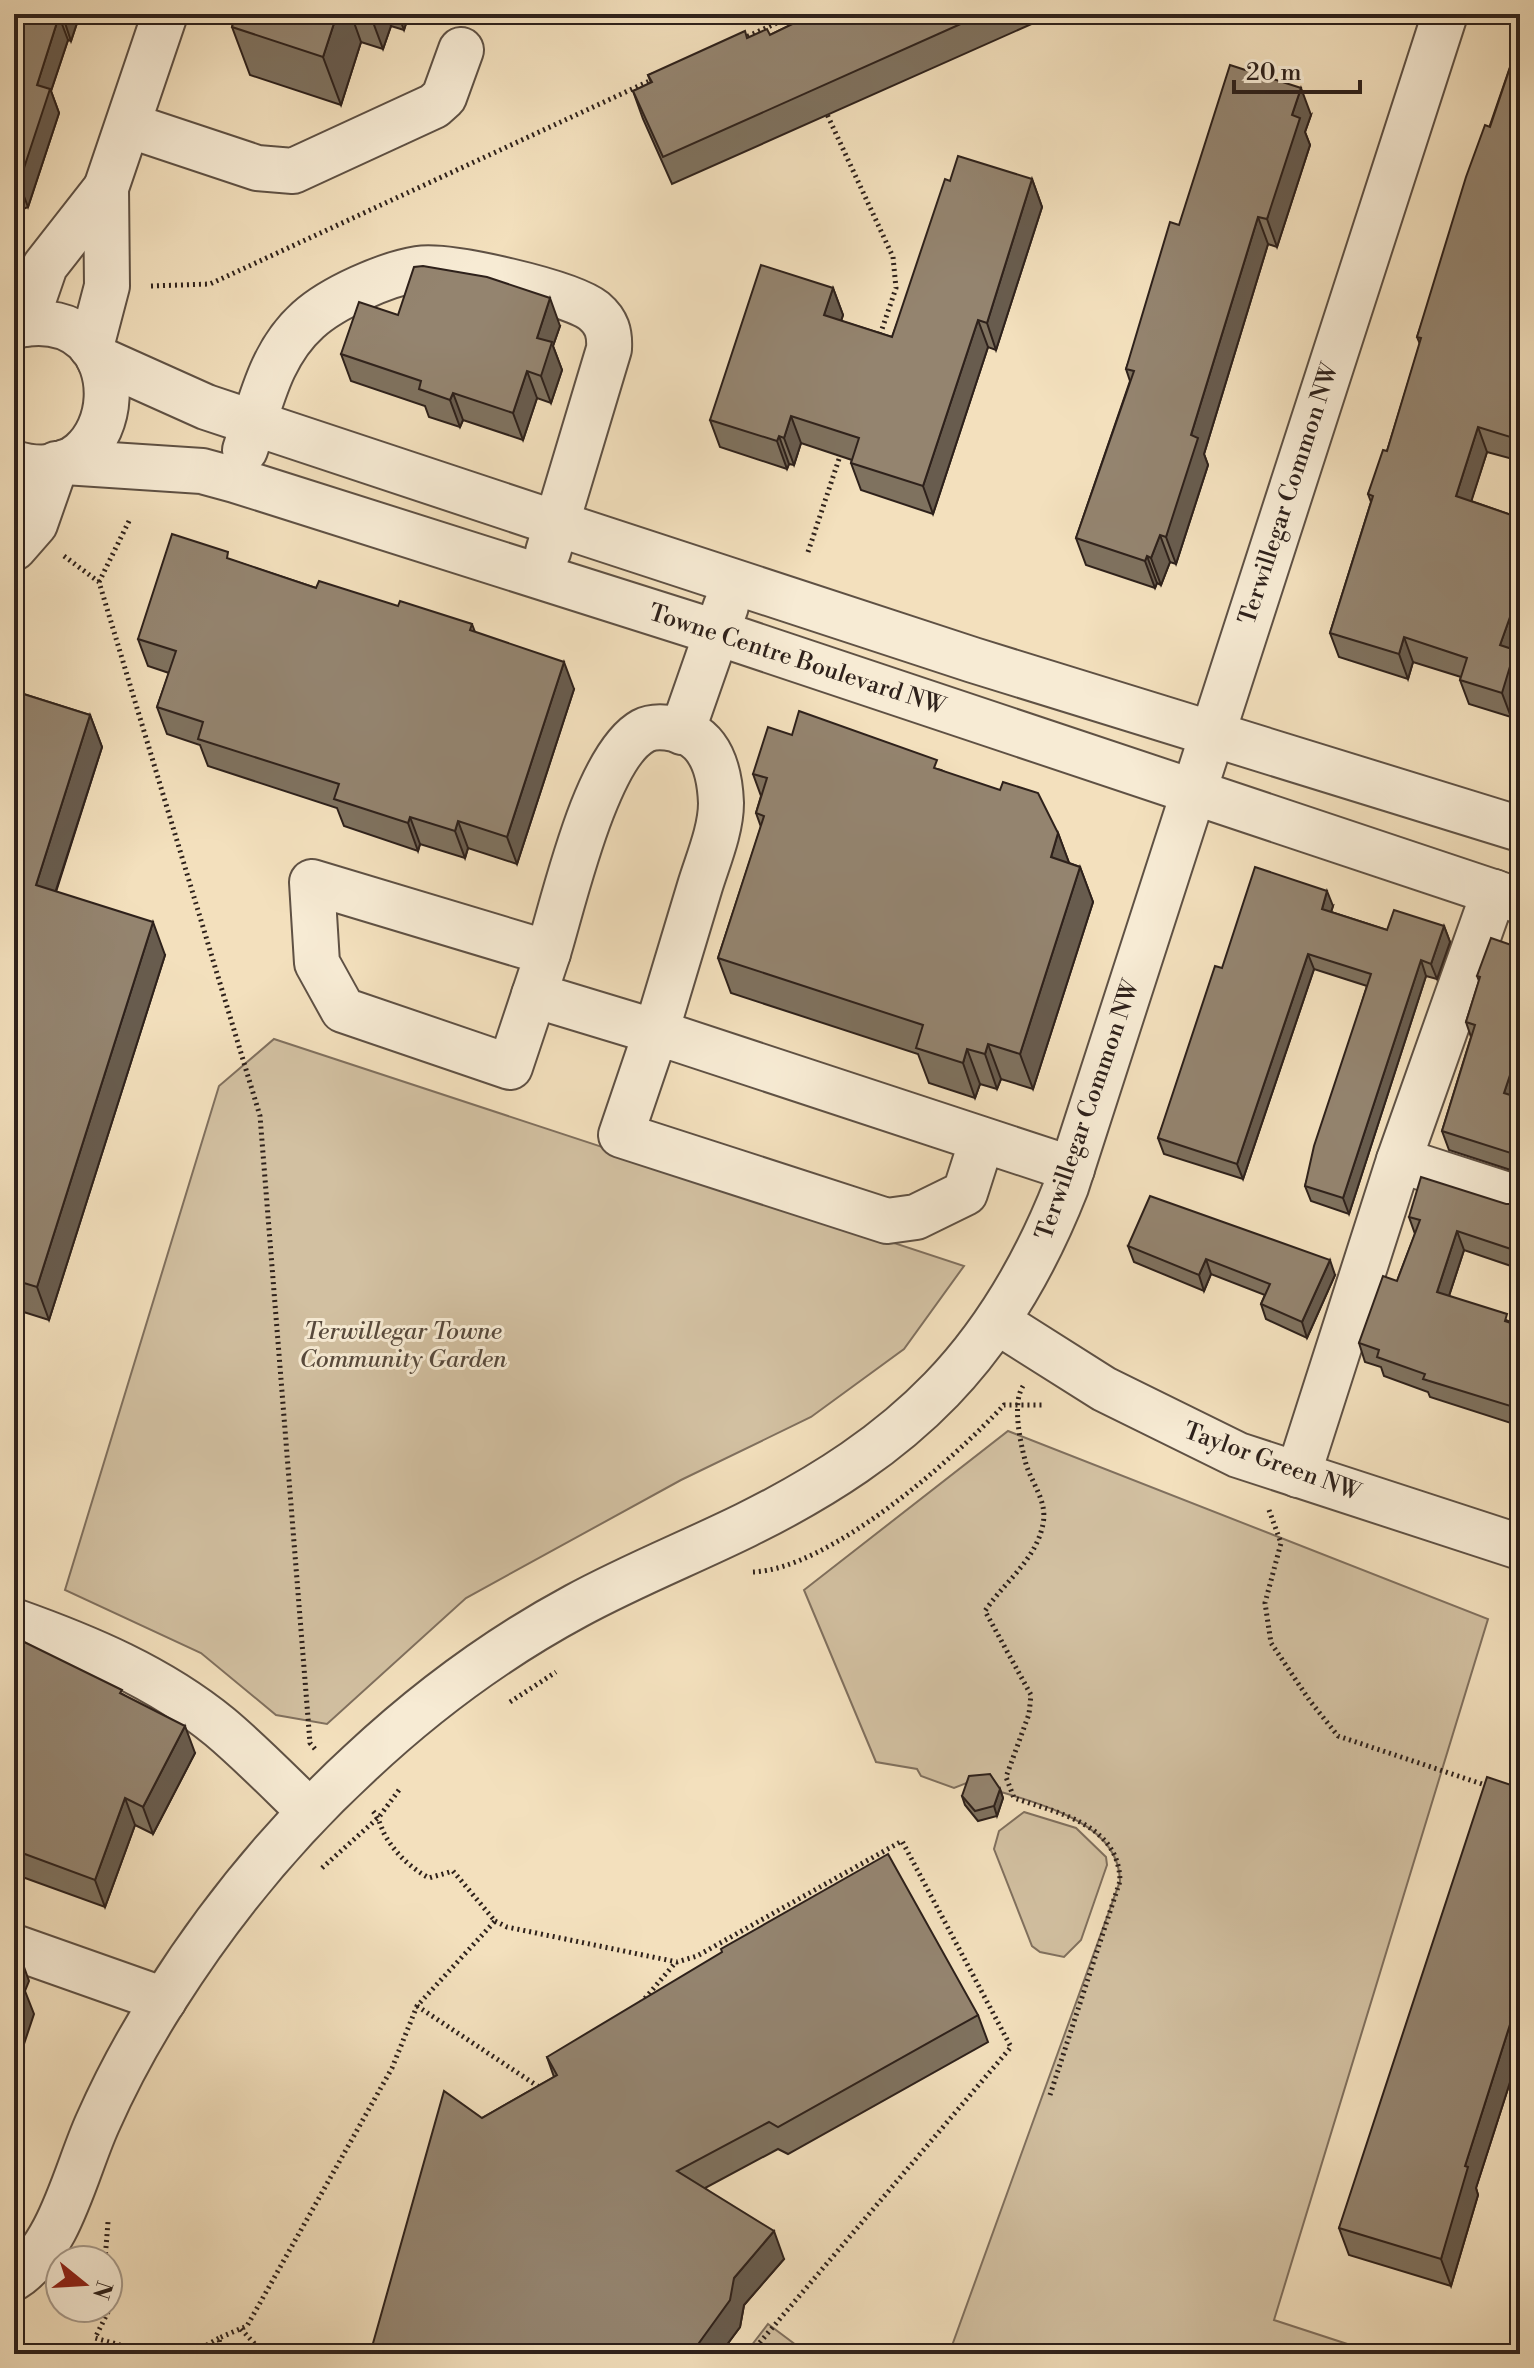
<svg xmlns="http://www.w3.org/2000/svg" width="1534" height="2368" viewBox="0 0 1534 2368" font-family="'Libre Bodoni',serif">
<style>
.green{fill:#d2c0a1;stroke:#80705e;stroke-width:2}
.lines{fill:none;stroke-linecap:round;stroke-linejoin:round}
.minor-casing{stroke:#5f5144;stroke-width:48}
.path{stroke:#2e211b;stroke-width:5;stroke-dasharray:2 4;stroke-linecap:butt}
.minor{stroke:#f7ebd4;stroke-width:44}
.wall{fill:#7f725f;stroke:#2e211b;stroke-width:2}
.shaded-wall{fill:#685c4e;stroke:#2e211b;stroke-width:2}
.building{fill:#94846f;stroke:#2e211b;stroke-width:2}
.labels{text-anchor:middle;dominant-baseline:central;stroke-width:6;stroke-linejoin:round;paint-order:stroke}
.street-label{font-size:24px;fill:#2e211b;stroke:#f7ebd4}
.park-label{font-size:24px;font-style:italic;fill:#57493c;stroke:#f7ebd4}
</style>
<rect width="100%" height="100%" fill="#f3e0bd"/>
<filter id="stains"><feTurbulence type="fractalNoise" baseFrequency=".0025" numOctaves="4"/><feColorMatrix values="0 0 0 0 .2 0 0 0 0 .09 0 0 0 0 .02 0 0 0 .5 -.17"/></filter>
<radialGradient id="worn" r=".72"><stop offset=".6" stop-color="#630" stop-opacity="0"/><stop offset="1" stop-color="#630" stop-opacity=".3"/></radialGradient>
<g class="green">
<polygon points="274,1039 964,1266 904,1349 811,1417 681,1480 466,1598 327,1724 276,1715 201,1653 65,1590 219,1086"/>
<path d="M1008,1431L1488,1619L1274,2320L1378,2354H949L1120,1881C1119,1815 1019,1800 969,1782L954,1788L921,1776L917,1769L876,1762L804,1590Z"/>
<polygon points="1024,1812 1076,1828 1106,1857 1107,1865 1081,1940 1064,1957 1040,1952 1032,1946 994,1849 999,1831"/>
<polygon points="768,2324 808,2354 745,2354"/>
</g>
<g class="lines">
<defs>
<g id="minor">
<polyline points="128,125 257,168 293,171 434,106 444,97 461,50"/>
<polyline points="25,324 45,266 106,188"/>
<path d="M14,326C145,297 130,500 14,463"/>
<polyline points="91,347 107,286 106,188 165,14"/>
<polyline points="99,359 206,407 558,524 973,660 1520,829"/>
<path d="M245,450C261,403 270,354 308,320C332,298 386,274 418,269C449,264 570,292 594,311C607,322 610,333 609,349L548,552"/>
<polyline points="65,462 202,471 235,480 718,633 1520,901"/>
<polyline points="14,548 35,524 56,464"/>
<polyline points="682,732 726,606"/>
<polygon points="312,882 548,953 510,1067 343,1010 317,963"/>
<path d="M534,995L656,1032C671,983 685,935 700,886C708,860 721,830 721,803C720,777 714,747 690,734C677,728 656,724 643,731C596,757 564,901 548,953"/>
<polyline points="982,1140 965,1193 916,1217 887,1221 621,1135 656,1032 1072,1169"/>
<polyline points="1399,1160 1520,1199"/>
<polyline points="998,1322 1104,1389 1238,1455 1520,1547"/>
<polyline points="1298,1475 1399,1160 1494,892"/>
<path d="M14,1621C87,1647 159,1677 220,1727C251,1753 280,1783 309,1811"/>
<polyline points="14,1947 164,2000"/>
<path d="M14,2278C60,2249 76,2170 98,2122C117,2079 140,2037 165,1998C220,1911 285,1832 360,1763C424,1703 498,1648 576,1606C631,1576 689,1553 746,1525C906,1446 1000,1355 1066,1187L1445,14"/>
</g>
</defs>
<use href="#minor" class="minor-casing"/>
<g class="path">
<polyline points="742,39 796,14"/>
<polyline points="825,110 893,257 896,288 879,338"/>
<polyline points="151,286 210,284 656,78"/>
<polyline points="808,552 842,450"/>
<polyline points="64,556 99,582 260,1116 310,1743 315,1749"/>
<polyline points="99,582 130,519"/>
<path d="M1023,1386C1012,1403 1020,1441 1025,1460C1030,1482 1048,1500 1043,1524C1036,1560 1005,1581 985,1611L1031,1695L1029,1714L1006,1777L1014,1798C1058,1813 1119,1824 1120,1881L1050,2095"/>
<polyline points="1269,1510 1281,1543 1265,1603 1271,1643 1310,1701 1338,1736 1488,1786"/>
<path d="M753,1572C829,1569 953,1460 1004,1405H1043"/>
<polyline points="510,1702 556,1672"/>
<polyline points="322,1868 379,1817 399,1790"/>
<polyline points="495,1921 507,1927 677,1962 697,1956 902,1841 1011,2047 750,2354"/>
<polyline points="641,2003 676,1962"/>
<polyline points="417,2006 539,2087 543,2085"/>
<polyline points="105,2260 108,2222"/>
<polyline points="108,2270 120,2288 95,2338 152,2354"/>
<polyline points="241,2329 264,2354"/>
<polyline points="191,2354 219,2338"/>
<path d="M221,2354L219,2338L247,2326L392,2068L417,2006L495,1921L453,1871L429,1878C411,1868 397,1855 386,1837C380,1827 380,1818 371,1809"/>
</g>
<use href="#minor" class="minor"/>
</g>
<g class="wall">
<polygon points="14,14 80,14 71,41 68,40 51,91 59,113 28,207 14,213"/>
<polygon points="236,14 409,14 404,30 391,26 383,49 361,42 341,105 250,75 232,27"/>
<polygon points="813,14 1054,14 672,184 643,119 633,91 651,83 648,75 747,38 770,35"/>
<polygon points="1520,38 1520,461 1487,452 1471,501 1520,518 1520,639 1516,651 1520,663 1520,688 1511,717 1469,704 1460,680 1461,677 1413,662 1408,679 1339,657 1330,633 1371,502 1368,494 1387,451 1420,344 1417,337"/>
<polygon points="1311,115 1305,132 1310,145 1277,247 1268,244 1204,454 1208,465 1176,564 1170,562 1161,585 1157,583 1155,588 1086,565 1076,538 1130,381 1126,369 1179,225"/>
<polygon points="1032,179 1042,207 996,350 988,347 933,514 861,490 851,463 852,460 801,443 794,465 789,464 787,469 720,447 710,420 833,288 843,315 841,321 892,337 950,181"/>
<polygon points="398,315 560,326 553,346 562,370 551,403 537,398 523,440 463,420 460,427 429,417 425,406 351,381 341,354"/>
<polygon points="231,560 316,588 472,624 475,632 574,689 517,864 468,848 465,858 420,844 418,851 344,826 337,808 208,766 200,745 167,734 157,707 169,673 148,666 138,639"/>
<polygon points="14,691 90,715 102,747 56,892 165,955 49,1320 14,1309"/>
<polygon points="792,735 941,770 1058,833 1069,863 1080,867 1093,902 1033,1089 1001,1079 997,1089 980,1084 975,1098 929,1083 918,1054 731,993 718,958 761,827 756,813 761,796 753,774"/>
<polygon points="1333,906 1331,912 1387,930 1444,926 1450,942 1437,979 1426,976 1349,1214 1311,1201 1305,1186 1367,986 1314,969 1243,1179 1164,1154 1158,1138 1222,968"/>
<polygon points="1520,948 1520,1084 1516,1097 1520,1098 1520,1173 1449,1150 1442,1131 1471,1037 1466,1022 1479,981 1477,976"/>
<polygon points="1506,1204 1520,1204 1520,1269 1464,1250 1449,1296 1520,1326 1520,1426 1430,1397 1428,1392 1384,1376 1381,1367 1365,1362 1359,1343 1397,1281 1415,1234 1409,1217"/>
<polygon points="1128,1246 1335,1275 1307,1338 1266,1319 1261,1304 1265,1295 1211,1274 1204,1291 1134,1262"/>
<polygon points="14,1637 124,1695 195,1753 153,1834 135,1825 105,1907 14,1874"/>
<polygon points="1520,1788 1520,2051 1476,2188 1478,2195 1451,2286 1349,2255 1339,2228"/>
<polygon points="1000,1789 1003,1798 997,1816 978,1821 965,1805 962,1796"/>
<polygon points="978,2015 988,2042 788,2154 778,2149 705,2188 784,2259 744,2305 740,2327 720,2354 370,2354 482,2118 554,2077 547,2057"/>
</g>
<g class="shaded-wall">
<polygon points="64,14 80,14 71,41 63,17"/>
<polygon points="337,14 351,14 361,42 341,105 323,57"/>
<polygon points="370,14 387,14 391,26 383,49"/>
<polygon points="398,14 409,14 404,30"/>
<polygon points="59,16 68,40 51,91 59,113 28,207 19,183 37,85"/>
<polygon points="1301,88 1311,115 1305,132 1310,145 1277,247 1267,219 1292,115"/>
<polygon points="1032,179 1042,207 996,350 987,323"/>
<polygon points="1258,217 1268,244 1204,454 1208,465 1176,564 1166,537 1191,435"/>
<polygon points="833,288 843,315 834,342 824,315"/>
<polygon points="550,298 560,326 553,346 562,370 551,403 541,376 537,338"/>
<polygon points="978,320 988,347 933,514 923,486"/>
<polygon points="527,371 537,398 523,440 513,413"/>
<polygon points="453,393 463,420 460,427 450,400"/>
<polygon points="791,416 801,443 794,465 784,438"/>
<polygon points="1478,427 1487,452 1465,521 1456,496"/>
<polygon points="779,436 789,464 787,469 777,441"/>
<polygon points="1160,535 1170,562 1161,585 1151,558"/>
<polygon points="1147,556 1157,583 1155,588 1145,561"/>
<polygon points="1520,589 1520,639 1516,651 1520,663 1520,688 1511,717 1502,693 1500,645"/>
<polygon points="1404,637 1413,662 1408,679 1399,654"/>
<polygon points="564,662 574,689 517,864 507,837"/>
<polygon points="90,715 102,747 47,918 36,885"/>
<polygon points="410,817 420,844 418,851 408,823"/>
<polygon points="458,821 468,848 465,858 455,831"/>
<polygon points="1058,833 1071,868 1051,857"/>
<polygon points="1080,867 1093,902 1033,1089 1020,1054"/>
<polygon points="1327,891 1333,906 1327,924 1322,909"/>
<polygon points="153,922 165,955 49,1320 37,1287"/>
<polygon points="1444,926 1450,942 1437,979 1431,964"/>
<polygon points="1308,954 1314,969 1243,1179 1237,1164"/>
<polygon points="1421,960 1426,976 1349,1214 1343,1198"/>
<polygon points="988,1044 1001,1079 997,1089 985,1054"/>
<polygon points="1520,1045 1520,1084 1511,1112 1504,1093"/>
<polygon points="967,1049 980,1084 975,1098 963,1063"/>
<polygon points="1457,1231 1464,1250 1444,1311 1437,1292"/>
<polygon points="1206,1259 1211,1274 1204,1291 1199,1275"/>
<polygon points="1330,1260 1335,1275 1307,1338 1302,1322"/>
<polygon points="185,1726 195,1753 153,1834 143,1807"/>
<polygon points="1000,1789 1003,1798 997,1816 994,1806"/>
<polygon points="125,1798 135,1825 105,1907 95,1880"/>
<polygon points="19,1953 29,1981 25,1991 34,2014 14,2074 14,1968"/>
<polygon points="1520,1993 1520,2051 1476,2188 1478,2195 1451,2286 1441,2259 1465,2166"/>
<polygon points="774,2231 784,2259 744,2305 740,2327 720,2354 691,2354 734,2278"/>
</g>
<g class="building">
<polygon points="14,14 64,14 63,17 59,16 37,85 50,89 19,183 14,186"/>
<polygon points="236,14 337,14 323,57 232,27"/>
<polygon points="813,14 983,14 663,157 633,91 652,82 648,75 745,31 747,38 767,29 770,35"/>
<polygon points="1520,38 1520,440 1478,427 1456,496 1520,518 1520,589 1500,645 1515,650 1502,693 1460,680 1467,658 1404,637 1399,654 1330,633 1373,496 1368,494 1383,450 1387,451 1421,338 1417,337 1466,177 1485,125 1490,127"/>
<polygon points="1230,65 1301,88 1292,115 1300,118 1267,219 1258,217 1191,435 1198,438 1166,537 1160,535 1151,558 1147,556 1145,561 1076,538 1134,371 1126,369 1170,222 1179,225"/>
<polygon points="958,156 1032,179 987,323 978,320 923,486 851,463 859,438 791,416 784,438 779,436 777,441 710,420 761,265 833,288 824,315 892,337 945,179 950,181"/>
<polygon points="423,266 487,277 550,298 537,338 552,342 541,376 527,371 513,413 453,393 450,400 419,389 421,381 341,354 359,302 398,315 414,267"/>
<polygon points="172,534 228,552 227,558 316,588 319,581 398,606 400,601 472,624 470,630 564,662 507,837 458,821 455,831 410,817 408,823 334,799 339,784 198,739 203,722 157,707 176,651 138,639"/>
<polygon points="14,691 90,715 36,885 153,922 37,1287 14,1280"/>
<polygon points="799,711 937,760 934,768 1000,790 1003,782 1038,793 1058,833 1051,857 1080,867 1020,1054 988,1044 985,1054 967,1049 963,1063 916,1048 923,1025 718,958 764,816 756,813 767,778 753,774 768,727 792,735"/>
<polygon points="1255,867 1327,891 1322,909 1387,930 1394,910 1444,926 1431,964 1421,960 1343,1198 1305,1186 1314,1146 1371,974 1308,954 1237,1164 1158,1138 1215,966 1222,968"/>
<polygon points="1491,938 1520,948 1520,1045 1504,1093 1520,1098 1520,1156 1442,1131 1475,1025 1466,1022 1480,977 1477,976"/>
<polygon points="1421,1177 1506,1204 1520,1204 1520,1252 1457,1231 1437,1292 1507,1314 1505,1321 1520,1326 1520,1409 1423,1379 1425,1374 1377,1357 1379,1350 1359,1343 1383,1276 1397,1281 1420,1220 1409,1217"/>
<polygon points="1150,1196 1330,1260 1302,1322 1261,1304 1270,1284 1206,1259 1199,1275 1128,1246"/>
<polygon points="14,1637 122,1690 120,1693 185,1726 143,1807 125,1798 95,1880 14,1850"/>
<polygon points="990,1774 1000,1789 994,1806 975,1811 962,1796 969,1776"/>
<polygon points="1487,1777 1520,1788 1520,1993 1465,2166 1468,2167 1441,2259 1339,2228"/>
<polygon points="888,1854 978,2015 778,2127 769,2122 677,2171 774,2231 734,2278 730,2300 691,2354 370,2354 444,2091 482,2118 557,2075 547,2057 722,1952 721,1949"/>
<polygon points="14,1952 19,1953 14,1968"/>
<polygon points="14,1984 24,1987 14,2016"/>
</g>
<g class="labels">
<g class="street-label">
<text transform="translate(1289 494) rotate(-72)">Terwillegar Common NW</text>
<text transform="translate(797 660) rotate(18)">Towne Centre Boulevard NW</text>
<text transform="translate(1088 1110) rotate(-71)">Terwillegar Common NW</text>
<text transform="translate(1272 1462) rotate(20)">Taylor Green NW</text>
</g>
<g class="park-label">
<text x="403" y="1332">Terwillegar Towne<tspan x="403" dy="28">Community Garden</tspan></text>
</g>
</g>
<rect width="1534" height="2368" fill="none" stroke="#f3e0bd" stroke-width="48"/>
<rect x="16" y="16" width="1502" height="2336" fill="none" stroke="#2e211b" stroke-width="4"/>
<rect x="24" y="24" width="1486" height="2320" fill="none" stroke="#2e211b" stroke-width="2"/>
<g transform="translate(84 2284) rotate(108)"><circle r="38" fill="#f7ebd4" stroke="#a79a8a" stroke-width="2"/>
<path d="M0-6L14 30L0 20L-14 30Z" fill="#8f2418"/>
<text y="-12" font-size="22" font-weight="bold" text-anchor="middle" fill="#2e211b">N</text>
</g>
<path d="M1234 80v12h126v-12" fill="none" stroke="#2e211b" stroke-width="4"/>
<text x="1246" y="80" font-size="24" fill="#2e211b" stroke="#f7ebd4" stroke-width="6" paint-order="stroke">20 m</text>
<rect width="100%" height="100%" filter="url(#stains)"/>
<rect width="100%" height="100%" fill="url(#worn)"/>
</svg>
